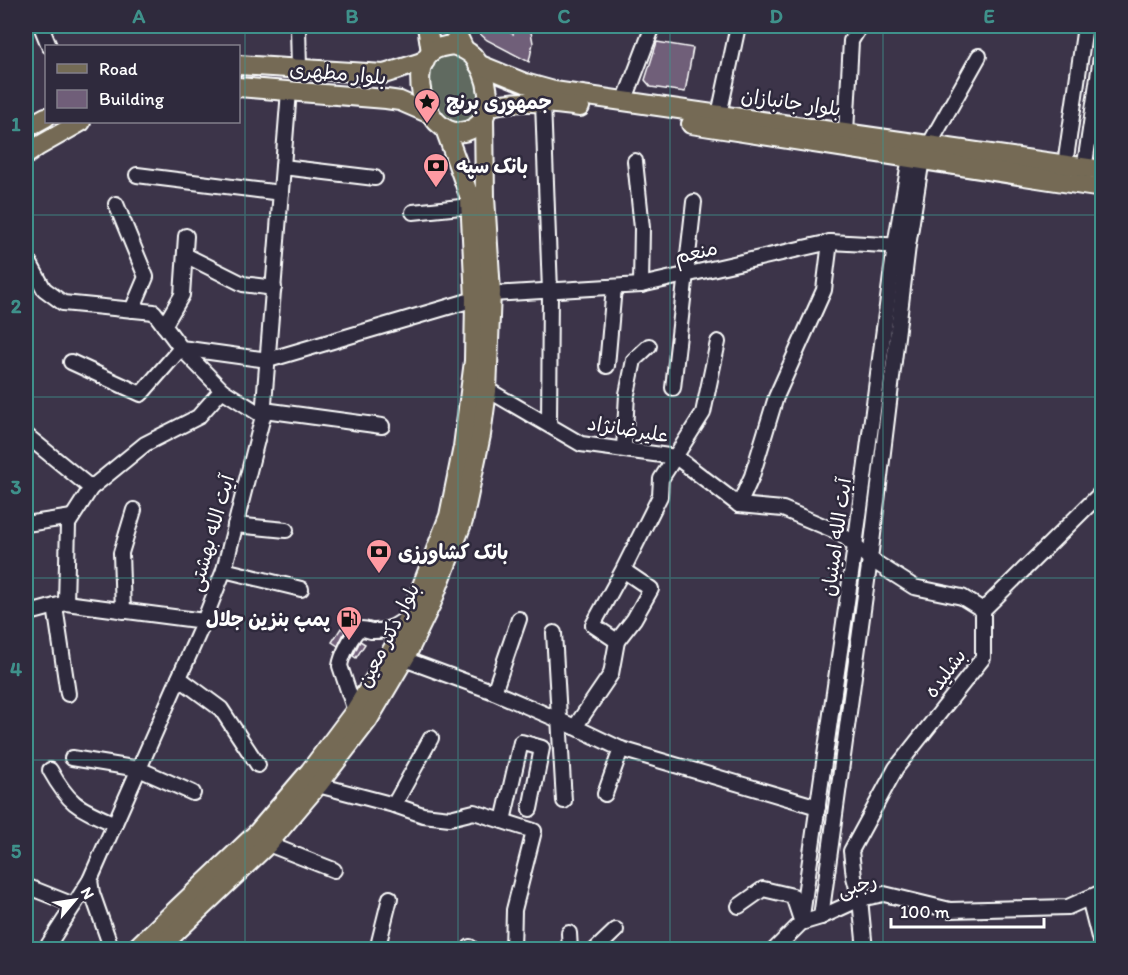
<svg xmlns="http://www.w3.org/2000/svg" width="1128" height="975" viewBox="0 0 1128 975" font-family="Itim,'Playpen Sans Arabic',sans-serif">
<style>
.green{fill:#606b60;stroke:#b0b5b0;stroke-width:1.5}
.building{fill:#705e79;stroke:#fff;stroke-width:1.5}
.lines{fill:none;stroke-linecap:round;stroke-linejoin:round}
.minor-casing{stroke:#fff;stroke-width:18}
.major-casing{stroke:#fff;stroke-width:22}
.minor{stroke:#2f2a3d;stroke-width:14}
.major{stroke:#746b55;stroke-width:18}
.grid{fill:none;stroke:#3f918b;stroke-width:1.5;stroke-opacity:0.55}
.labels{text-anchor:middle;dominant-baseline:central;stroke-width:5;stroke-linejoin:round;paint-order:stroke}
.street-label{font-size:20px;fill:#fff;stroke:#2f2a3d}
.poi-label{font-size:20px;font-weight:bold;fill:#fff;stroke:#2f2a3d;text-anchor:start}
.neatline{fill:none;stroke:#3f918b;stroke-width:2}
.grid-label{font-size:20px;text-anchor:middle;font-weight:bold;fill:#3f918b}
</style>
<rect width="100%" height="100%" fill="#3c3449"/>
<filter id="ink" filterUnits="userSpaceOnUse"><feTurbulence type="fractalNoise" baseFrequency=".0167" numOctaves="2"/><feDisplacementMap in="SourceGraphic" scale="12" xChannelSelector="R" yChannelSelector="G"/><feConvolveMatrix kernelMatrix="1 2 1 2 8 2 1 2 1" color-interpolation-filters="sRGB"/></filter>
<g filter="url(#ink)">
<path class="green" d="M447,52L468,61L481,86L479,114L458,127L440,118C429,94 415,66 447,52Z"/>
<g class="building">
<polygon points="471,26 498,26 513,34 512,26 530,26 533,43 529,62 487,40"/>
<polygon points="657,42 693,48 685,92 651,87 645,80"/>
<polygon points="341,628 345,631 338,646 332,642"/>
<polygon points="360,641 365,644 356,658 353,656"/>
</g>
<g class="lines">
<defs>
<g id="minor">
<polyline points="41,26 49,46"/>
<polyline points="298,26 299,70"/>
<polyline points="543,102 550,291 549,424"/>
<polyline points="624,102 653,26"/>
<polyline points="719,115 738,26"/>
<polyline points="846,132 851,41 860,26"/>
<polyline points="929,145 979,56"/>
<polyline points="635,161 642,228 641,285"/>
<polyline points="283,167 375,178"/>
<polyline points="1064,172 1085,26"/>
<polyline points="137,175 281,193"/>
<polyline points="1083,177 1102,50"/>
<polyline points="116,204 146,277 132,310"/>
<polyline points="413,212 470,206"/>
<polyline points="185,255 243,284 274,288"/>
<polyline points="26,256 44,289 63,303 154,312 181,348 268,360 475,299"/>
<polyline points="491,294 641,285 830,242 903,246"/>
<polyline points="164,326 182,295 186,236"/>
<polyline points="71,362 141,394 181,348 222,390 263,416"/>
<polyline points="607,366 614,287"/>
<polyline points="673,388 694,202"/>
<polyline points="487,391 495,394 581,444 676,457 739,505 783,509 840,533 870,559 914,587 962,597 983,610"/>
<polyline points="264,410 382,426"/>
<polyline points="26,435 91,488"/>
<polyline points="624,449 627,394 634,360 649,346"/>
<polyline points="739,505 752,476 776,397 824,290 830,242"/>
<polyline points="26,524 72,517"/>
<polyline points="235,525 286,530"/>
<polyline points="224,570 301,589"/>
<polyline points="623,570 651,589 634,619 617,641 593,625 623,570 660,496 661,479 703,413 718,342"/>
<polyline points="66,603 68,524 91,488 145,444 198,417 222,390"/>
<polyline points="55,606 68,694"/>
<polyline points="123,611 121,553 134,510"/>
<polyline points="26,614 66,603 204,621"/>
<polyline points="554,633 564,801"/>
<polyline points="404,659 494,692 575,727 621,749 818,807"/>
<polyline points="179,678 221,709 258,765"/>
<polyline points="494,692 519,619"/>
<path d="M355,711L340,666C341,658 353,630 361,629C365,629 368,630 371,631C386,632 396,626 407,618"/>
<polyline points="575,727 611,674 617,641"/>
<polyline points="72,758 139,769 193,793"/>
<path d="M50,770C70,806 79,808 115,824"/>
<polyline points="318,785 394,805 423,815 450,818 474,812 534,831 514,910 513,950"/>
<polyline points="605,794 621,749"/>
<polyline points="394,805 431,738"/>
<polyline points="503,821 521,742 542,748 530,809"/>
<polyline points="268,844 334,870"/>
<polyline points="90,880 92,893 112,950"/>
<polyline points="26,886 74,905"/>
<polyline points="1089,898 1102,949"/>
<polyline points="739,906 763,889 793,896 801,920"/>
<polyline points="821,917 870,559 908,246 922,159"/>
<polyline points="801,923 855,546 895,246 910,157"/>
<polyline points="569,933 570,950"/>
<polyline points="45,950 90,880 204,621 224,570 263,416 289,91"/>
<polyline points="377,950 390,898"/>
<polyline points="469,950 470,947"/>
<polyline points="595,950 616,930"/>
<polyline points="774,950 801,923 821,917 860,899 884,894 950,910 1068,907 1102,892"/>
<polyline points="865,950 860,899 854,877 851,851 896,768 983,658 983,610 1102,492"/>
</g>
<g id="major">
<polyline points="427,26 431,52"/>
<polyline points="453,26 464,49"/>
<path d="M453,45C461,48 467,50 473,56C488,73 497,113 475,127C436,153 402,77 431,52C437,47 445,46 453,45Z"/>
<polyline points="478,64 525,83 554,91 1102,170"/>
<polyline points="238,65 384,74 425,61"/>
<polyline points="238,87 386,99 400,101 430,114"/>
<path d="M487,107C519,98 548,103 580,107"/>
<polyline points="691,124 1102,188"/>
<polyline points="26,128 46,117"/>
<polyline points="26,155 37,147 81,122"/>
<polyline points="134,950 257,833 310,771 355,711 394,647 418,596 449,516 463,447 474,361 475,299 470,198 445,129"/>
<polyline points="157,950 268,844 318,785 368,720 407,654 432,602 463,521 481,435 487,391 491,292 485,197 484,117"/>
</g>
</defs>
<use href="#minor" class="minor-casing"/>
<use href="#major" class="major-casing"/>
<use href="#minor" class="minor"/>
<use href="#major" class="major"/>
</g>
</g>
<path class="grid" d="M245,26V950M458,26V950M670,26V950M883,26V950M26,215H1102M26,397H1102M26,578H1102M26,760H1102"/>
<defs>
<symbol id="sight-pin" viewBox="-11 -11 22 30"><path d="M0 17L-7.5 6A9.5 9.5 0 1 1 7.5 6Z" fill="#ff9aa2" stroke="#2f2a3d"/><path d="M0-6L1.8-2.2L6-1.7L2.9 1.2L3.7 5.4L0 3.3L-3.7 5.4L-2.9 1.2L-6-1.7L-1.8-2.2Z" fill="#111"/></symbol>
<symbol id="bank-pin" viewBox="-11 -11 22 30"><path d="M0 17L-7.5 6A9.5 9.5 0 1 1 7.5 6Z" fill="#ff9aa2" stroke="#2f2a3d"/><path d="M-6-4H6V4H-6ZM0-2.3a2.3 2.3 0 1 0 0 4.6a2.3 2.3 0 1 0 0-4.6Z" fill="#111"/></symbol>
<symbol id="fuel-pin" viewBox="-11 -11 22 30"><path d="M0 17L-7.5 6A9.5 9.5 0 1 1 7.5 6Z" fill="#ff9aa2" stroke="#2f2a3d"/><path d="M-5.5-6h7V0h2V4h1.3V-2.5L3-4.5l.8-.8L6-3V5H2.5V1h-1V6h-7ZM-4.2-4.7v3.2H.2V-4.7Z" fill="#111"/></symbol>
</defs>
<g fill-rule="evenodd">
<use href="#sight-pin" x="412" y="87" width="30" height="40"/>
<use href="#bank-pin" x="421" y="151" width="30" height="40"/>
<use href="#bank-pin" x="364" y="537" width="30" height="40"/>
<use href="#fuel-pin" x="334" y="604" width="30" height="40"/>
</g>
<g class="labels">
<g class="street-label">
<text transform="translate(338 73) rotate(5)">بلوار مطهری</text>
<text transform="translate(791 102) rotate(8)">بلوار جانبازان</text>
<text transform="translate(696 252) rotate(-13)">منعم</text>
<text transform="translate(628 429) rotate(9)">علیرضانژاد</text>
<text transform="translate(211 533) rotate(-74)">آیت الله بهشتی</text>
<text transform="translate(836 537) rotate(-82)">آیت الله امینیان</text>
<text transform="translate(388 635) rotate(-63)">بلوار دکتر معین</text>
<text transform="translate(945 673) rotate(-53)">بشلیده</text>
<text transform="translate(857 885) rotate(-16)">رجبی</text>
</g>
<g class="poi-label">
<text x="446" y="102">جمهوری برنج</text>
<text x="456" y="166">بانک سپه</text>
<text x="398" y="552">بانک کشاورزی</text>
<text x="330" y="619" text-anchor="end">پمپ بنزین جلال</text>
</g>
</g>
<rect width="1128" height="975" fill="none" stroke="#2f2a3d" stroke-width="66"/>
<rect x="45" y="45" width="195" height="78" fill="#2f2a3d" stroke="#827f8b" stroke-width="1.5"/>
<rect x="57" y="64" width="30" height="9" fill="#746b55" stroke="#827f8b" stroke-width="1.5"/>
<text x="99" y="75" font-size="18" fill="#ffffff">Road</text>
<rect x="57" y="90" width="30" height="18" fill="#705e79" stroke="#827f8b" stroke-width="1.5"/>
<text x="99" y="105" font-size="18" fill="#ffffff">Building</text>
<g transform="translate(75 900) rotate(61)" stroke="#2f2a3d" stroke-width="4.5" paint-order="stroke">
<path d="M0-4.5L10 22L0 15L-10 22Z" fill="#ffffff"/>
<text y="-9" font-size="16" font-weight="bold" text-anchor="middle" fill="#ffffff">N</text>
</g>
<path d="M891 918v9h153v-9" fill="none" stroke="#ffffff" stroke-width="3"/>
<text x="900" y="918" font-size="18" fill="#ffffff" stroke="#2f2a3d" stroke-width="4.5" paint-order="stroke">100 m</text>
<rect x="33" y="33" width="1062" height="909" class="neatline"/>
<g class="grid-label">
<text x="139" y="23">A</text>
<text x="352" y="23">B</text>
<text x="564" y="23">C</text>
<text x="776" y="23">D</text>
<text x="989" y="23">E</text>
<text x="16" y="131">1</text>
<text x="16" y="313">2</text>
<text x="16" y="494">3</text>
<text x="16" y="676">4</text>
<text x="16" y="858">5</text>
</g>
</svg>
